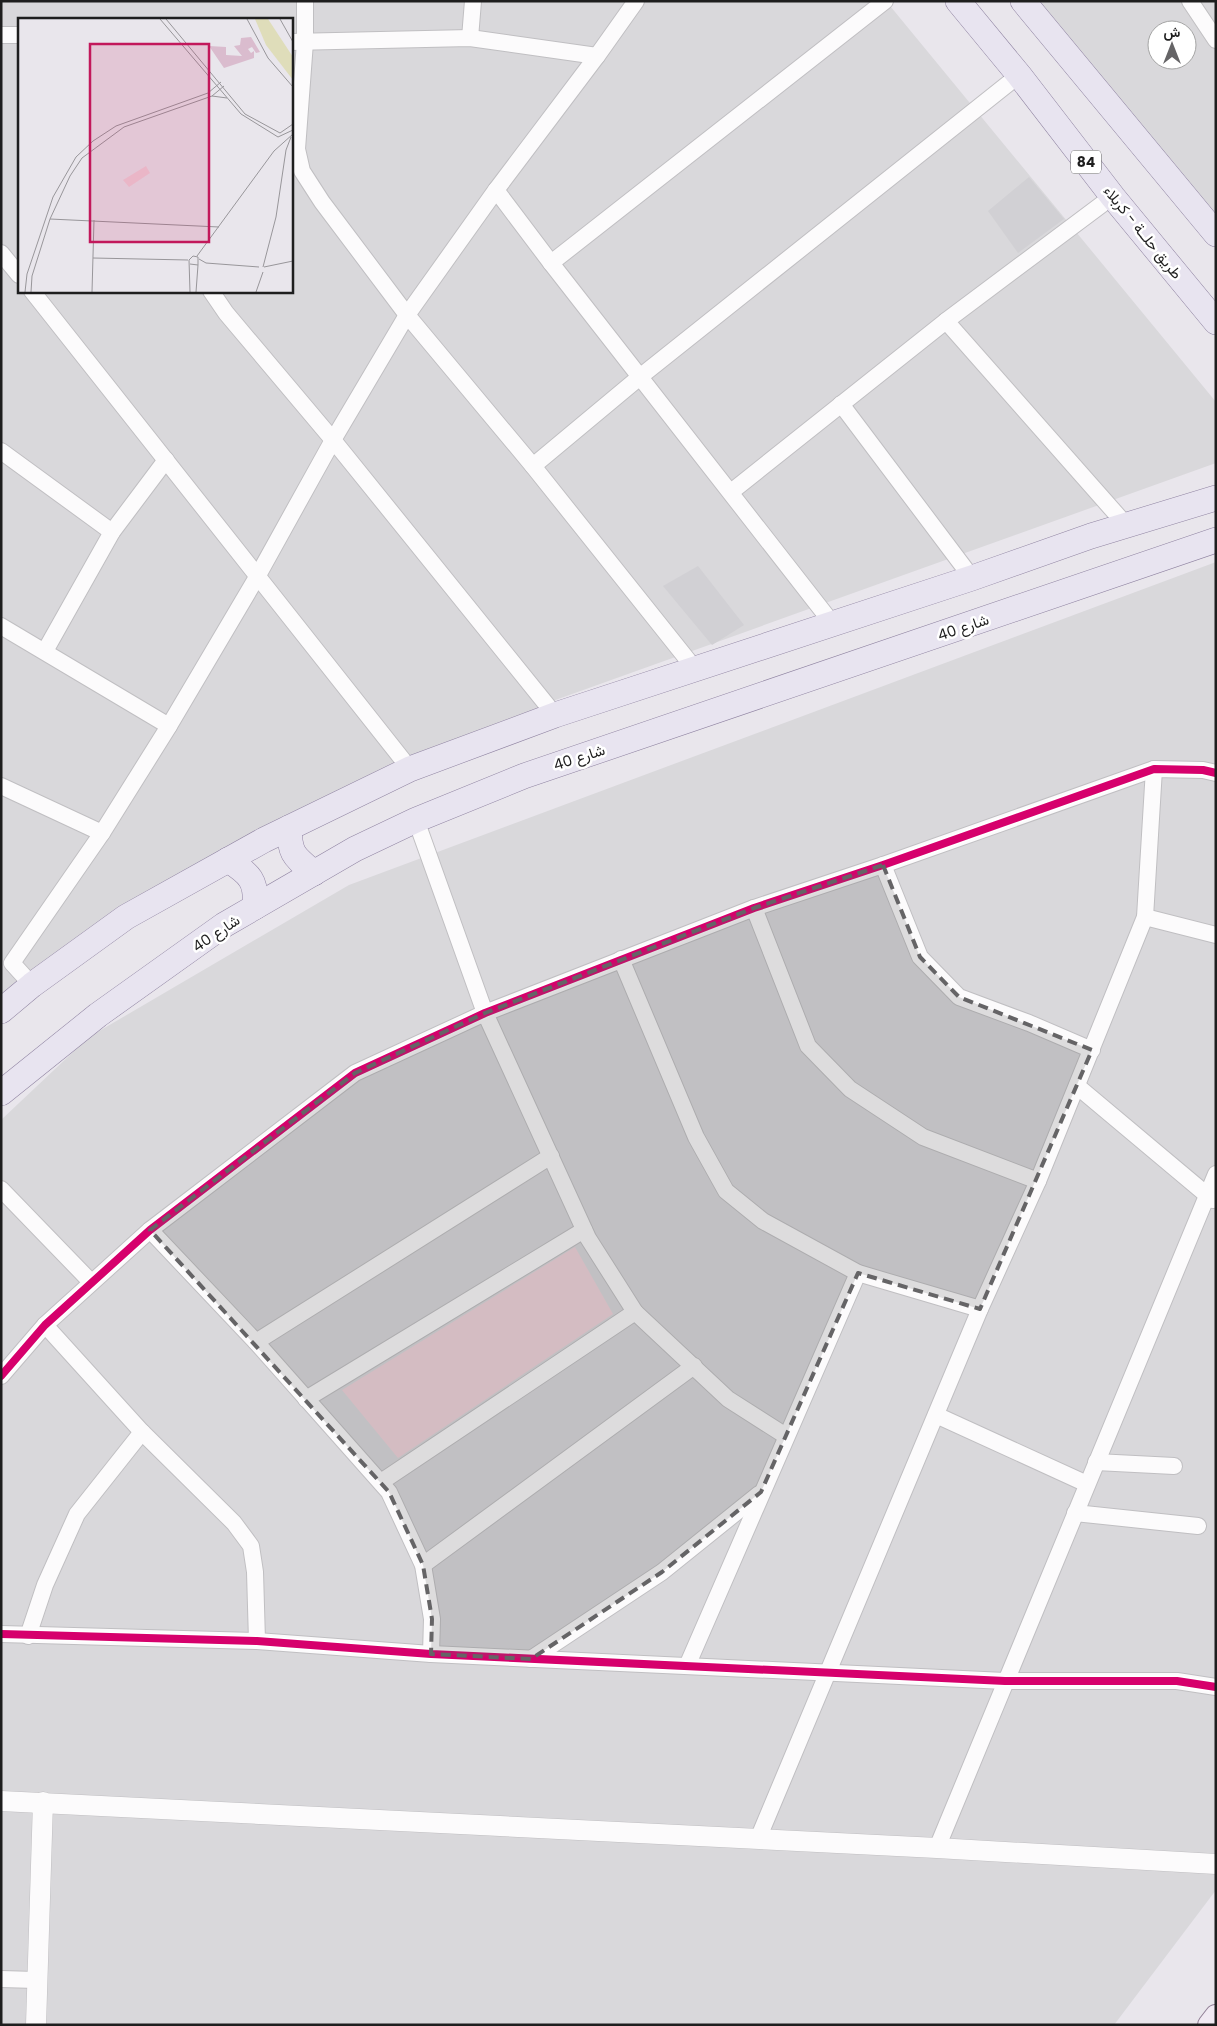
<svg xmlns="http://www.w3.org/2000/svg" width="1217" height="2026" viewBox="0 0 1217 2026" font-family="Poppins,Vazirmatn,sans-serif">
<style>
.residential{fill:#d9d8db;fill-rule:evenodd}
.park{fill:#f1d2da}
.building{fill:#d1d0d4}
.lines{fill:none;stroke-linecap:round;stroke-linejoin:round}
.minor-casing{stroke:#c0bfc2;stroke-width:18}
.tertiary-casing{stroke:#c0bfc2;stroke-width:21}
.secondary-casing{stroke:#917f96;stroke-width:24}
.primary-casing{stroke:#9084a2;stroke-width:26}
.minor{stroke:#fcfbfc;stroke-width:16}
.tertiary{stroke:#fcfbfc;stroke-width:20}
.secondary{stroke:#f1eaf3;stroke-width:22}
.primary{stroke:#e8e4f0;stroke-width:25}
.cycleway-casing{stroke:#fff;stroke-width:11}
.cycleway{stroke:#d6006c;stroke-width:8}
.marked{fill:#656466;fill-opacity:0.2;stroke:#656466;stroke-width:4;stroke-dasharray:10 6;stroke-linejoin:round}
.labels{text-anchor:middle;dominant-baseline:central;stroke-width:5;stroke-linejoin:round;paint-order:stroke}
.shield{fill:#fff;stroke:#626262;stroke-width:1}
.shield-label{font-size:14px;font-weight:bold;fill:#1e1e1e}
.street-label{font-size:15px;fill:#1e1e1e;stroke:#fff}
.inset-road{fill:none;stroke:#98969a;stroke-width:1}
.view{fill:#c2185b;fill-opacity:0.15;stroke:#c2185b;stroke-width:2.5}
.inset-edge{fill:none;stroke:#1e1e1e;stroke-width:2.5}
</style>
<rect width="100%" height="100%" fill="#e9e6ec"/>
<g class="residential">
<path d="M1,1H886L1216,402V463L547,703L47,968L1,1014ZM19,19H291V291H19Z"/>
<path d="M1036,1H1216V220ZM1157,30H1187V60H1157Z"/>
<polygon points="1216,562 1216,1890 1114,2025 1,2025 1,1120 89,1037 349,885"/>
</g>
<polygon class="park" points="575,1247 613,1314 398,1458 342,1390"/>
<g class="building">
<polygon points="1029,177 1064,219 1018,253 988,211"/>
<polygon points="698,566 744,625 712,645 663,586"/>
</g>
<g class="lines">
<defs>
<g id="minor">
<polyline points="305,1 305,42 297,149 302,171 322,202 407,315 533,466 695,669"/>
<polyline points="1190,1 1216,40"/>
<polyline points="1,35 19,35"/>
<polyline points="470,38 473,1"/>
<polyline points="291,42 470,38 597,56"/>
<polyline points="496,190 551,263 832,623"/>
<polyline points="1,253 19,275"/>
<polyline points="551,263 885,1"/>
<polyline points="32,291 410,769"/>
<polyline points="211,291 226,313 333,440 555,715"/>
<polyline points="946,321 1126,525"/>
<polyline points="841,404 972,578"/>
<polyline points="1,451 112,532"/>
<polyline points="533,466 641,376 1019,75"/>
<polyline points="731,492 946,321 1113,196"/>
<polyline points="1,626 169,726"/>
<polyline points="45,651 112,532 166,460"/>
<polyline points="1,786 102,833"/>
<polyline points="416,820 485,1013 588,1238 635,1312 728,1399 786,1436"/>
<polyline points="883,865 920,957 959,997 1029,1023 1092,1050"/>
<polyline points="754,908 808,1046 850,1089 923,1137 1038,1181"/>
<polyline points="1145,917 1216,935"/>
<polyline points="621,959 696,1137 726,1191 763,1221 858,1273 980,1309"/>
<polyline points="32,985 12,963 102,833 169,726 257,577 333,440 407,315 496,190 597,56 636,1"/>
<polyline points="1077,1086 1213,1200"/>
<polyline points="1,1189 91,1282"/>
<polyline points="150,1230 256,1342 389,1492 423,1565 432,1619 431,1654"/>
<polyline points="45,1325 142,1432 234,1523 251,1546 255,1572 257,1641"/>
<polyline points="256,1342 551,1156"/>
<polyline points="1,1376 45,1325 150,1230 355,1073 485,1013 754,908 883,865 1154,769 1203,770 1216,773"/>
<polyline points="306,1399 584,1230"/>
<polyline points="936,1415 1087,1484"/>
<polyline points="1096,1462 1174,1466"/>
<polyline points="381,1482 635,1312"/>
<polyline points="1075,1513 1198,1526"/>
<polyline points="423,1565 694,1366"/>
<polyline points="1,1634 257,1641 431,1654 1005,1681 1177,1681 1216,1687"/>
<polyline points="28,1636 45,1585 77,1514 142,1432"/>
<polyline points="531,1659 662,1572 759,1494"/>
<polyline points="687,1666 858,1273"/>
<polyline points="758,1839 980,1309 1038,1181 1145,917 1154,769"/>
<polyline points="937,1848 1216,1174"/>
<polyline points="1,1979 36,1980"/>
</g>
<g id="tertiary">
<polyline points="1,1801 937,1848 1216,1864"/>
<polyline points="36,2025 43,1802"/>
</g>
<polyline id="secondary" points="1209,2025 1216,2016"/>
<g id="primary">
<polyline points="958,1 1019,75 1113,197 1216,322"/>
<polyline points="1023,1 1216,234"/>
<path d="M289,828C290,855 294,856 314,873"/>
<path d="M228,860C250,874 257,881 255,907"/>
<polyline points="1,1011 32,985 126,917 264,840 410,769 555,715 972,578 1091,536 1216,498"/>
<polyline points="1,1093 98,1015 224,925 355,849 416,820 524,776 1216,540"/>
</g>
</defs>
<use href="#minor" class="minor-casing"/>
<use href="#tertiary" class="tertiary-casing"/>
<use href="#secondary" class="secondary-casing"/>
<use href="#primary" class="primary-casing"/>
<use href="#minor" class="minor"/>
<use href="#tertiary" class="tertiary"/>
<use href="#secondary" class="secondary"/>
<use href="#primary" class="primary"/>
<defs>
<g id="cycleway">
<polyline points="1,1376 45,1325 150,1230 355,1073 485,1013 754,908 883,865 1154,769 1203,770 1216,773"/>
<polyline points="1,1634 257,1641 431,1654 1005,1681 1177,1681 1216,1687"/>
</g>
</defs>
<use href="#cycleway" class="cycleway-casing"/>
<use href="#cycleway" class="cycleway"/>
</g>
<path class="marked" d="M883,865L920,957L959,997L1092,1050L980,1309L858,1273L761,1492L662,1572L531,1659L431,1654L432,1619L423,1565L389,1492L150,1230L355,1073L485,1013L754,908Z"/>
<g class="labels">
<rect class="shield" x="1071" y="150.5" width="30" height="23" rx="4"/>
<g class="shield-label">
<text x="1086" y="162">84</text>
</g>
<g class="street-label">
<text transform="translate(1143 232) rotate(51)">طريق حلــة - كربلاء</text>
<text transform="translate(963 627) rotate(-19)">شارع 40</text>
<text transform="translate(579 757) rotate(-18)">شارع 40</text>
<text transform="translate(216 933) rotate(-34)">شارع 40</text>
</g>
</g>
<g transform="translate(18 18)">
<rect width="275" height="275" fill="#e9e6ec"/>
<path d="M233,19L242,34L238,35L234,29L230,31L233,35L236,33V40L206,50L191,28L208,29V37L224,38L216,28L222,27L223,20Z" fill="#dabcce"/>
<path d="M128,148L132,155L111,169L105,162Z" fill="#f1d2da"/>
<path d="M237,1H250L275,39V62L248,27Z" fill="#dfddba"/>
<path class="inset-road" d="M142,1L223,96L260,119L275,112M148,1L227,96L262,115L275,106M229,1L250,40L275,69M262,1L275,24M194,78L209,80M32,201L201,209M179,238L256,133L275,116M75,240L170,242M181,241L188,245L241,249M172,246L180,247V239L175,238L171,242L172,274M245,249L258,199L268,132L273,119M246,249L275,243M7,274L9,256L35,179L58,139L75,123L98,108L190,75L203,64M13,274L14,258L32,201L52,158L64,140L106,109L194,78L206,68M74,274L76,202M178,274L180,247M238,274L245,254"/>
<path class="view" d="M72,26H191V224H72Z"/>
<rect width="275" height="275" class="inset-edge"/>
</g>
<rect width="1217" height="2026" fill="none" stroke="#1e1e1e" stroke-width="5"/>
<g transform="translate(1172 45)"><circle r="24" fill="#ffffff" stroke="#a5a5a5"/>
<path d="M0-4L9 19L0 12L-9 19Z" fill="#656466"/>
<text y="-8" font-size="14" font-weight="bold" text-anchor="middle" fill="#1e1e1e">ش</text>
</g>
</svg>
